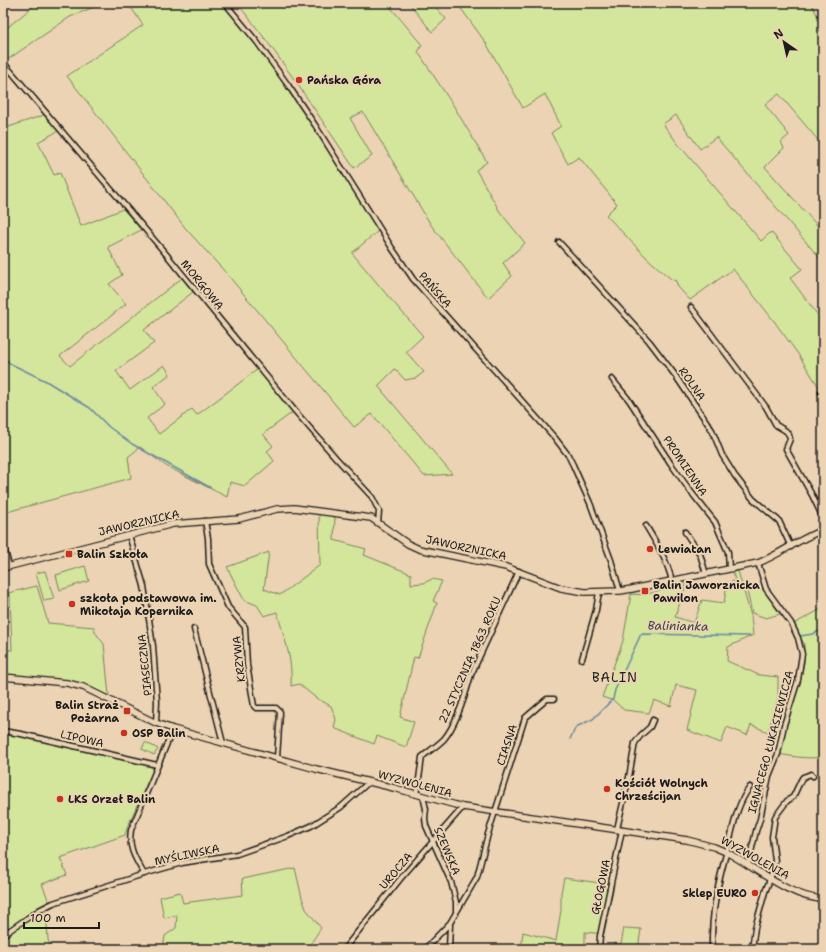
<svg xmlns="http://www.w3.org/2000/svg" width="826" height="952" viewBox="0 0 826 952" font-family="'Shantell Sans',sans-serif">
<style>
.green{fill:#d3e69b;stroke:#78815c}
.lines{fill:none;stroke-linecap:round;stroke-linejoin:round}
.stream{stroke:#6987a1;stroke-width:1.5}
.street-casing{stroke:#1c1c1c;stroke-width:7}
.secondary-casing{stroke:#1c1c1c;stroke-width:8}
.street{stroke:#ecd3b3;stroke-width:4}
.secondary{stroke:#ecd3b3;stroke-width:5.5}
.poi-dot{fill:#c8321e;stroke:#ecd3b3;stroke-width:1.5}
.labels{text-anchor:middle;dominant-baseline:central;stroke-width:4;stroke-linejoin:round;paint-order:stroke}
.poi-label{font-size:11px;font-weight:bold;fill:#1c1c1c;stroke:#ecd3b3;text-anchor:start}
.street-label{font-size:11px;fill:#1c1c1c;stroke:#ecd3b3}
.water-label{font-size:12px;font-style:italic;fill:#364048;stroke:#ecd3b3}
.quarter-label{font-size:13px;letter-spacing:1px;fill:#1c1c1c;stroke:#ecd3b3}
</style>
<rect width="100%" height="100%" fill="#ecd3b3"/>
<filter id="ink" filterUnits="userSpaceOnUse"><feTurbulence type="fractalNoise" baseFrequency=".025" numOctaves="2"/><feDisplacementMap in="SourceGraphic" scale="8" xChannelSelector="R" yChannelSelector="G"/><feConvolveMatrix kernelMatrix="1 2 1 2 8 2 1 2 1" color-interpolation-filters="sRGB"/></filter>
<g filter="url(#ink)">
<g class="green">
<polygon points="36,3 103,3 70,17 4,62 3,60 3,31 36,4"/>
<polygon points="128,3 222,3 254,42 313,126 378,231 352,253 387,295 423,336 406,352 424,372 416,378 405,380 395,369 378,386 452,474 424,476 372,414 354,427 227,274 187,230 67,76 143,25"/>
<path d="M237,3H387L422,45L418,52L453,105L487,162L476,170L500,212L525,243L503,263L512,276L488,298L431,225L363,112L350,118L372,156L354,168C316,112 280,55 237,3Z"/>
<polygon points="409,3 432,3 446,19 432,32"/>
<polygon points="457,3 811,3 823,27 823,92 817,96 823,103 823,146 779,94 765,105 789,135 781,142 784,148 765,167 823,232 823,262 716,137 700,149 676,115 663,124 678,144 761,241 771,232 802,269 790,278 823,322 823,392 822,392 798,354 774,321 733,269 690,300 678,287 676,281 671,279 647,258 606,215 617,204 579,157 568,164 551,133 561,126 545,94 523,108 486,43"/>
<polygon points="44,115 58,131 38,142 54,175 60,173 81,226 123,209 141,230 108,247 122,275 109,284 126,304 60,356 70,366 182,278 193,292 144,330 154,343 116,371 130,390 164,365 170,374 153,387 165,404 147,418 159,434 192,409 197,415 258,369 293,412 263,434 273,446 267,451 274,461 245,486 230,482 227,497 166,466 140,447 128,457 131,478 3,513 3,129"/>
<path d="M319,514L335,516L334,540L366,549L364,555L411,574V584L424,583L432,579L442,581L433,601L437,603L418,658L414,657L400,717L414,722L406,747L377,736L374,744L334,728L336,719L331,706L316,698L299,684L291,686C293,659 284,637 277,612L264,616L257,605L244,600L227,567L269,552L264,589L280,595L320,565Z"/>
<polygon points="85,566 89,581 60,590 56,575"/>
<polygon points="45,571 54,599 44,601 36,573"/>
<path d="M738,571L751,616L753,635L728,647L727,661L759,675L778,677V698L768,732L751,725L747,735L727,727L721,743L687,730L697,690L676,685L671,706L654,700L649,713L624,710L614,701L602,697L623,641L631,594C650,597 669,587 687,582L675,617L694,623L702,600L724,603L727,583L735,581L733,572Z"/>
<polygon points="37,586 48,623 94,627 95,632 104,644 109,696 92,689 3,674 5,650 12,650 10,595 4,594"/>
<polygon points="761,587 780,614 766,618 752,613 747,591"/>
<path d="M823,608V757C808,759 794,757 779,754L786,726L797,691L804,663V644L794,624Z"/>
<polygon points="3,734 32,737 96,748 154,768 128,825 125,835 60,858 67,875 42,884 49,902 3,932"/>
<polygon points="145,742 158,749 154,755 142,749"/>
<polygon points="295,868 302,898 306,909 321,928 307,949 163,949 165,936 176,928 177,915 164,918 160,897 180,892 183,903 243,895 242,879"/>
<polygon points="564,878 614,885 604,934 585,932 585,949 521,949 523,932 556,941 561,910 561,893"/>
<polygon points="46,908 48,940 52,949 3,949 3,938"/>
<polygon points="624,928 641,929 638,949 613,949 614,943 621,944"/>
</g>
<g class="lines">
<g class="stream">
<polyline points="3,357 11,364 46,381 90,408 109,427 132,444 211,488"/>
<polyline points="800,636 813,634 823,629"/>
<polyline points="570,739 576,727 593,719 613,699 615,690 641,634 750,636"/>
</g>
<defs>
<g id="street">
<polyline points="225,3 257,42 288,85 315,125 392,248 413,279 555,438 568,455 573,465 590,503 611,560 620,591"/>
<polyline points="3,62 166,254 295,411 336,458 372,497 379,511 378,523"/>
<polyline points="559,242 649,341 675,375 712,430 722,455 735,476 753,499 779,521 791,547"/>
<polyline points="691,307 766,407 776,425 786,431 789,435 790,439 786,449 812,495 823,518"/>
<polyline points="612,379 629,400 671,464 691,492 715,522 728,552 729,569"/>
<polyline points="821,392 823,396"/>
<polyline points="205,521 208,538 209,564 228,607 245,627 247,665 254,706 256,708 276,708 280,712 277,758"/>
<path d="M646,526C657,544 667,560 672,581"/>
<polyline points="685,532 700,554 706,574"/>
<polyline points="129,535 144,586 153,646 157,702 156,723"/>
<polyline points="3,544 9,566"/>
<polyline points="194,629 223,743"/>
<polyline points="582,659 596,610 599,592"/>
<polyline points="3,731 21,734 157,765"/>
<path d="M416,794L419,779L422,757C429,751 437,746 444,739C456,725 466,693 471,675L519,571"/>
<polyline points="423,796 426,809 425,818 426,826 451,882 456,902 456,911"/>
<polyline points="617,829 629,777 635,743 641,735 650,727 653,720"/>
<polyline points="748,865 756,831 760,819 769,776 778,754 784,725 798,680 802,654 798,638 791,623 766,589 758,563"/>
<path d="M144,874C135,858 128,848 131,830L173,729"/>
<polyline points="3,935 39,910 53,903 144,874 182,863 237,854 288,836 311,826 341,807 369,782"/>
<polyline points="344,949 401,878 463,807"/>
<polyline points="425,949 450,923 477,877 488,834 525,718 547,699 554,699"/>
<polyline points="449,949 450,924"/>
<polyline points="599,949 600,936 622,830"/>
<path d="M712,949C711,912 718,882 728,847C734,825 736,806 750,787"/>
<polyline points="752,949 755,928 765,892 772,874 775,861 772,837 775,817 787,801 793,797 801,780 803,777 811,774 813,776"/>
</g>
<g id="secondary">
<path d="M3,568L173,524L239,519L277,509L294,508L371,518L408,544L419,549L506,567L561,588L585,592L620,591L632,589L758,563C781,554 800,538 823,530"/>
<path d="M3,677L67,683L83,687L156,723L173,729L316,769L394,788L463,807L687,840L714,847L726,852C755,867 790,898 823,899"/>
</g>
</defs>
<use href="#street" class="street-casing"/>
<use href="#secondary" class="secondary-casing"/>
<use href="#street" class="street"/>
<use href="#secondary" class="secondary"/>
</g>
</g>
<g class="poi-dot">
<circle cx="299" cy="80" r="4"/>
<circle cx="650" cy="549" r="4"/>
<rect x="65" y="550" width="8" height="8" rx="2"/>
<rect x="641" y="587" width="8" height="8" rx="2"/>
<circle cx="72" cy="604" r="4"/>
<rect x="123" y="707" width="8" height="8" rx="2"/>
<circle cx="124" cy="733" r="4"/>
<circle cx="607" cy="789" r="4"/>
<circle cx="60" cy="799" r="4"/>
<circle cx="755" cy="893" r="4"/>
</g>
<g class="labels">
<g class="poi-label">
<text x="307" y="80">Pańska Góra</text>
<text x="658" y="549">Lewiatan</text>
<text x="77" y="554">Balin Szkoła</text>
<text x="653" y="585">Balin Jaworznicka<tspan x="653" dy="13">Pawilon</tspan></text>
<text x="80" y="598">szkoła podstawowa im.<tspan x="80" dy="13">Mikołaja Kopernika</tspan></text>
<text x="119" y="705" text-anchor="end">Balin Straż<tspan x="119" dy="13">Pożarna</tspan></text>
<text x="132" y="733">OSP Balin</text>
<text x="615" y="783">Kościół Wolnych<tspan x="615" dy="13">Chrześcijan</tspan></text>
<text x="68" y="799">LKS Orzeł Balin</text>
<text x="747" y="893" text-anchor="end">Sklep EURO</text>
</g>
<g class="street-label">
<text transform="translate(202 285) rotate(51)">MORGOWA</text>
<text transform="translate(435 290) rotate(49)">PAŃSKA</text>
<text transform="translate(692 384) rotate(55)">ROLNA</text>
<text transform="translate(685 466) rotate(56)">PROMIENNA</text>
<text transform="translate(139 523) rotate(-13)">JAWORZNICKA</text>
<text transform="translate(466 548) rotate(12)">JAWORZNICKA</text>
<text transform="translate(239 659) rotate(-96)">KRZYWA</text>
<text transform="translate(470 660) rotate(-66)">22 STYCZNIA 1863 ROKU</text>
<text transform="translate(145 665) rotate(-96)">PIASECZNA</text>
<text transform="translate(82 739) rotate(13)">LIPOWA</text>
<text transform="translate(771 742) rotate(-75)">IGNACEGO ŁUKASIEWICZA</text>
<text transform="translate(507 745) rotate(-72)">CIASNA</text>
<text transform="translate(415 784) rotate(15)">WYZWOLENIA</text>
<text transform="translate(447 851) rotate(67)">SZEWSKA</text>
<text transform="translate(187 855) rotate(-12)">MYŚLIWSKA</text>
<text transform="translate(755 858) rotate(29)">WYZWOLENIA</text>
<text transform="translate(396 871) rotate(-50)">UROCZA</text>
<text transform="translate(601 887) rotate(-78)">GŁOGOWA</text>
</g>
<g class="water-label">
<text transform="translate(678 626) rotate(1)">Balinianka</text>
</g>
<g class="quarter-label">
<text x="615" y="677">BALIN</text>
</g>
</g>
<rect width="826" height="952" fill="none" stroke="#ecd3b3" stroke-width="16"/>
<rect x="8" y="8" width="810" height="936" fill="none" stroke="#1c1c1c" stroke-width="1.5" filter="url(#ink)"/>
<g transform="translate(784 42) rotate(326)" stroke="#ecd3b3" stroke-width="3" paint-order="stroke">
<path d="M0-3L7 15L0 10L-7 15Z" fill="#1c1c1c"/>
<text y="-6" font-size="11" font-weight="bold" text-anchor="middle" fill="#1c1c1c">N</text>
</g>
<path d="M24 922v6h75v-6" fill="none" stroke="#1c1c1c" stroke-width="2"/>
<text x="30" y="922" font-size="12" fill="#1c1c1c" stroke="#ecd3b3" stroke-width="3" paint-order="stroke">100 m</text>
</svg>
